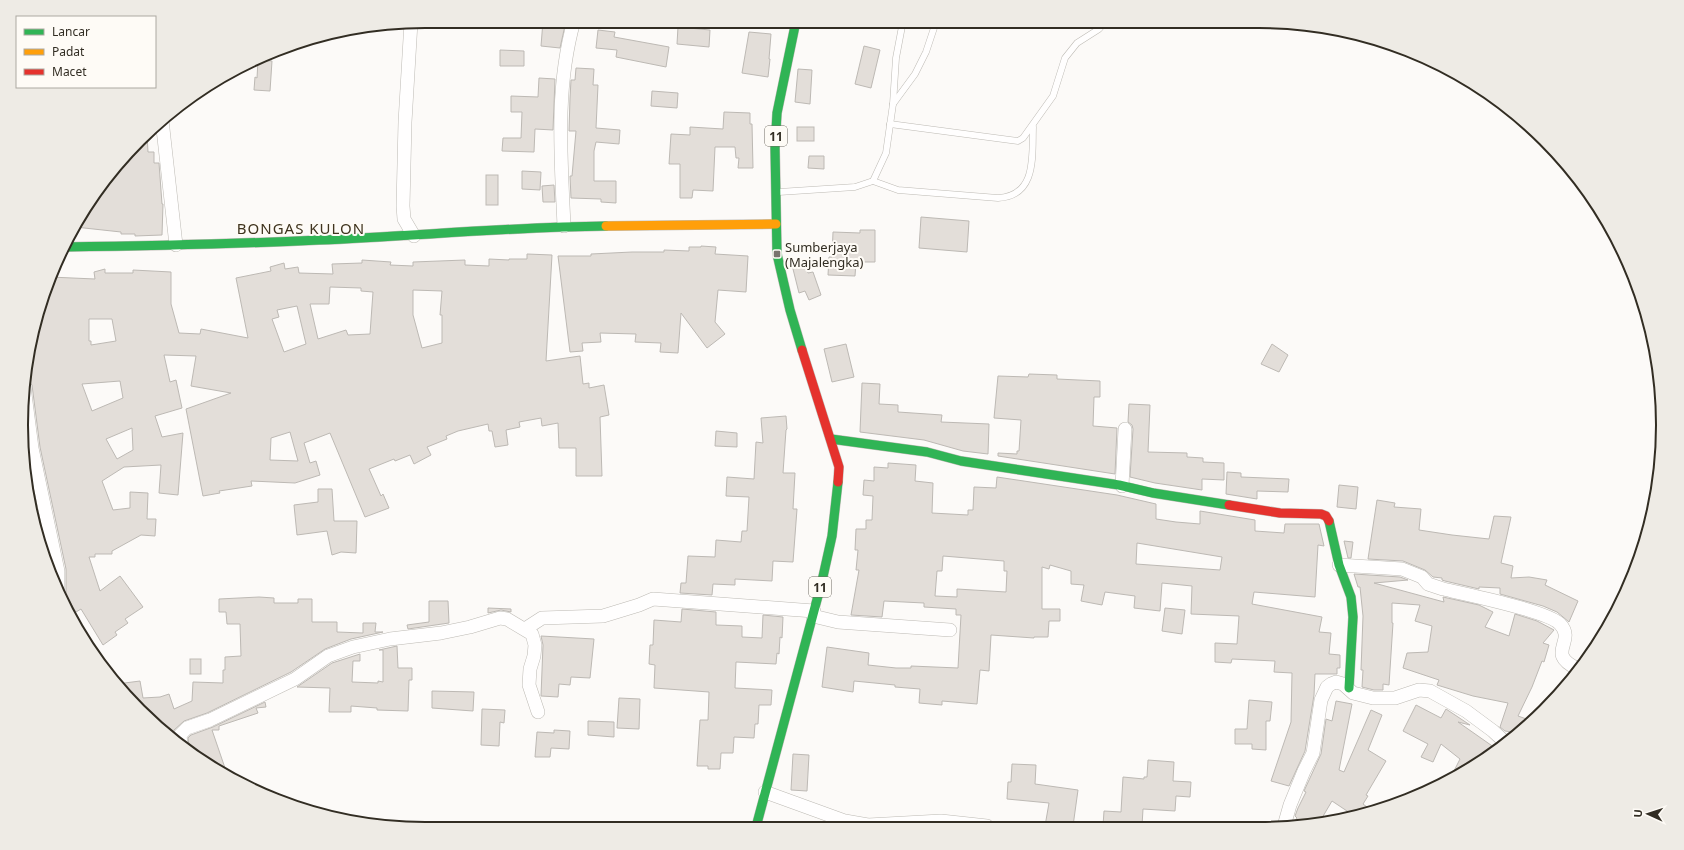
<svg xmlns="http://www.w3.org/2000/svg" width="1684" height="850" viewBox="0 0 1684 850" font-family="'Noto Sans',sans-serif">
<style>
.building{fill:#e3ded9;stroke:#bdb9b4;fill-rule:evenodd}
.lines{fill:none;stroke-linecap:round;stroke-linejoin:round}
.lane-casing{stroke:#bdbab4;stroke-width:7}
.street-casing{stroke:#bdbab4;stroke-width:14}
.fast-casing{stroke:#bdbab4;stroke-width:10}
.slow-casing{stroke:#bdbab4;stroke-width:10}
.jam-casing{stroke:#bdbab4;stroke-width:10}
.lane{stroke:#fffefe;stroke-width:6}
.street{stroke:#fffefe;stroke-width:13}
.fast{stroke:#30b455;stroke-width:9}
.slow{stroke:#ff9f0a;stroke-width:9}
.jam{stroke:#e5322d;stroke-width:9}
.poi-dot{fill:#79756e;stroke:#fefbf6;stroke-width:1.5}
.labels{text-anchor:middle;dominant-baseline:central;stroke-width:4;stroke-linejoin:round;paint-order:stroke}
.shield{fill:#fefbf6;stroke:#6f6b62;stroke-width:1}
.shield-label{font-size:12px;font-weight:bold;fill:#322d23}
.poi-label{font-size:13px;fill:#322d23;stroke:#fefbf6;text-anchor:start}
.quarter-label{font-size:15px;letter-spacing:1px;fill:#3f341f;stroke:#fefbf6}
.rim{fill:none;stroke:#322d23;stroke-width:2}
</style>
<rect width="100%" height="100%" fill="#fcfaf8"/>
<g class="building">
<polygon points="543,21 566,21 560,48 541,46"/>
<polygon points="678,27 710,30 709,47 677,44"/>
<polygon points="598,30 615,32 614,37 669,47 666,67 616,57 617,50 596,48"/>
<polygon points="749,32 771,34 769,59 770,59 768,77 742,73"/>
<polygon points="864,46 880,50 871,88 855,84"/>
<polygon points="500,50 524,51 524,66 500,66"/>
<polygon points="258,60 272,61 270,91 254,90 255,77 257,78"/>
<polygon points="576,68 594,69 593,85 598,85 596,128 620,130 619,144 596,142 594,151 594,181 616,181 616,203 601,202 601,199 571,198 570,176 572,176 576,131 569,131 570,98 571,80 575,80"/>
<polygon points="798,69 812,70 810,104 795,102"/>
<polygon points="539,78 555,79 553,130 535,129 534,152 502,151 503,138 521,138 522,112 511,112 511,96 538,97"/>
<polygon points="652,91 678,93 677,108 651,106"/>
<polygon points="724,112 750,113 750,124 752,124 753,168 738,168 739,158 736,158 735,147 715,147 713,191 693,190 692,198 680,198 680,164 669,164 671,134 690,135 690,127 723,129"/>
<rect x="797" y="127" width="17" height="14"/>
<polygon points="147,134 148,152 154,152 154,163 159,163 162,204 163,204 162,235 135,236 135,234 121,234 121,232 75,227 89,201 121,158"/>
<polygon points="809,156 824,156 824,169 808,168"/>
<polygon points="522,171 541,172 540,190 522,189"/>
<rect x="486" y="175" width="12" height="30"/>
<polygon points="554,185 555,202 543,202 542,186"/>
<polygon points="921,217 969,221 967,252 919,248"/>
<polygon points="860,230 875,230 875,262 856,262 855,276 828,275 829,257 832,257 833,232 860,233"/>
<polygon points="701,246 716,247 715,254 748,256 746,292 718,290 715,322 725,334 707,348 681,313 678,353 660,352 661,343 635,342 636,334 600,333 601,342 582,343 583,351 570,352 558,256 591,256 591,254 632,252 664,252 664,250 689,251 689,247 701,247"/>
<path d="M527,254L552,255L546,361L580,356L583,384L589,383V388L604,385L609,415L600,417L602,476H576V448H559L558,423L542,426L541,418L519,422L520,427L506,430L508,445L495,447L492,431H489L488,424L458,431L446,436L447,439L427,447L431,455L414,464L410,455L395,461L394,459L369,469L381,496L383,494L389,508L365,517L330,433L304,443L310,463L316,461L320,475L295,483L251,481L252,486L219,491L220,493L203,496L186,409L231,393L191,386L196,356L164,355L170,382L176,380L182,408L155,416L162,437L183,433L178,495L159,493L161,465L124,467L102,481L113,510L130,508V492L148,493L147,519H156L155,536L141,535L112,551V554H95V557H89L100,591L120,576L143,607L125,619L128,623L115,632L117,635L103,645L81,609L76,612L67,597L63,598L66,592V569L40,447L32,385L27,379L29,346L50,277L95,279L94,272L105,269V273H133V270L171,272V304L179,333L200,334L201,329L248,338L236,278L271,271L270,267L284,263L285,269L298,267L299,273L333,274L332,264L362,263V260L391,262L390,265L413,266V262L465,260V265L489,266V259L509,260V259H527ZM330,287L361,288V291L373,292L370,334L348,335L346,330L318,339L310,304H329ZM413,290L442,291L440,315H442V343L422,348L413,315ZM297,306L306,344L284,352L272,319L279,317L277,310ZM89,319H112L116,341L91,345V341H89ZM120,381L123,398L92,411L82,384ZM132,428L133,450L117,459L106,439ZM290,432L298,461L270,460L271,438Z"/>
<polygon points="804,262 808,273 813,272 821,295 809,300 805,291 799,293 792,265"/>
<polygon points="846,344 854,377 832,382 824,349"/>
<polygon points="1272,344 1288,355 1279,372 1261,364"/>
<polygon points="1029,374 1057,375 1057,379 1100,381 1100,397 1094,397 1093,426 1117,428 1115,474 998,456 998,453 1017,454 1017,451 1019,451 1021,420 994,418 998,376 1028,377"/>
<polygon points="862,383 880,384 879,404 898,405 898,412 942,415 941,422 989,424 988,454 963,451 924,440 860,432"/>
<polygon points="1129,404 1150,405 1148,452 1187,453 1187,457 1203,458 1203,462 1224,463 1224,480 1202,479 1202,490 1155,483 1130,477 1133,429 1132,425 1128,422"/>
<polygon points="786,416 787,429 786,430 783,473 795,473 793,509 797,509 793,562 773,561 772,581 735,579 735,585 713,584 712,595 680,593 681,583 686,583 688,556 715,557 716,540 741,542 742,531 747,531 749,497 726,496 727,477 754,479 756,442 763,443 761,418"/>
<polygon points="716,431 737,433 737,447 715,446"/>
<polygon points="27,463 49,568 35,530 24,478 24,464"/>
<path d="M888,463L916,465L915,481L933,483L932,513L968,515V510H973L974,487L996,488L997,477L1117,495L1156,504V519L1176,522L1200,524V511L1255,520V531L1284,533L1285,524H1319L1324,546L1318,545L1315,597L1254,592L1252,604L1322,617L1319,632L1331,633L1329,654L1340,655V668H1337V674H1315L1314,695L1305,751L1289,786L1271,781L1291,722L1292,673L1274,672L1275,661L1232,659L1231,663L1215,662V643L1237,644L1239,616L1191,614L1192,586L1162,583L1160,611L1134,608L1135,596L1105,592L1102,605L1081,601L1084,585L1071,584V571L1050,565L1049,569L1042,567V609H1060V621H1049L1048,637H1034V638L991,635L989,671L980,670L977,704L942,701V705L919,703L920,689L895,687V685L854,681L853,692L822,687L827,647L869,653L868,665L896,668H911V666L958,668L961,615H956V609L924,607V603L884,601L882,617L851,615L859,570H856L858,550H855L856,529H866V520H872L873,496L863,495L864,480L874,481V467L888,468ZM1137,543L1222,557L1220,570L1136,564ZM943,556L1004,561V571H1007L1006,592L957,589V597L935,596L937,571H942Z"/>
<polygon points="1227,472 1241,473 1241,477 1289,479 1288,492 1257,491 1257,499 1226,494"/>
<polygon points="1339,485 1358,487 1356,509 1337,507"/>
<polygon points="318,489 332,489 334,521 357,521 356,553 341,552 332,555 327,531 297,535 294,505 318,502"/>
<polygon points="1377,500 1395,503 1394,507 1421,509 1419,530 1452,535 1489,539 1494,516 1511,517 1501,563 1513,566 1511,578 1529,577 1547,580 1545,585 1578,601 1569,622 1557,612 1543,606 1500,594 1500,588 1479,587 1479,589 1445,581 1442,580 1442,578 1433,577 1425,570 1403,561 1368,559"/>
<polygon points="1344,541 1353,542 1351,558 1348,558"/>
<polygon points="1354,574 1400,577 1408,580 1374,583 1444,602 1443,597 1479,605 1493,612 1485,627 1509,636 1515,614 1537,621 1554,630 1543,643 1549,645 1544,662 1542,661 1532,687 1518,716 1532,721 1518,733 1505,731 1500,727 1508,703 1473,696 1437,685 1439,680 1403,668 1407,653 1428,652 1432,626 1415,621 1420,605 1392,603 1392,623 1393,623 1389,685 1383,684 1383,690 1374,690 1362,687 1363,670 1361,670 1363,616 1360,587 1358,587"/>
<polygon points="259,597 274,598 274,603 298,603 298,599 312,599 312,622 337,622 337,632 363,633 363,623 376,623 375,632 383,632 351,639 325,649 291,672 207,713 184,721 174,730 172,738 139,711 117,684 140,681 143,698 160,697 169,694 174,709 192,701 193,682 223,683 223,670 225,670 225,657 241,656 240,624 227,624 226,612 219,612 219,599"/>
<polygon points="429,601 448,601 449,623 408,629 407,625 429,622"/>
<polygon points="488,608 511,609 511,612 501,610 488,613"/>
<polygon points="1165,608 1185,610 1182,634 1162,631"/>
<polygon points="682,609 716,612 716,625 742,626 742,637 762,638 763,615 783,617 782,638 780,637 779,654 777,653 776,664 736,662 735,688 772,690 771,705 759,705 758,724 755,724 754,738 734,737 733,753 721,753 720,769 708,769 708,766 697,766 700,720 708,720 709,692 654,688 655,665 649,664 650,645 653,645 654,620 681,622"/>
<polygon points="541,636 594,639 590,678 571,677 570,685 559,684 558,697 541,696 543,645"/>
<polygon points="397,646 398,668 412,668 412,680 409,680 408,711 377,710 377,708 351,706 351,712 329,712 330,688 297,687 332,663 360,654 360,661 353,661 352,682 378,683 378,681 383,682 383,650 379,650"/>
<rect x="190" y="659" width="11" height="15"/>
<polygon points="432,691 474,692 473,711 432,708"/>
<polygon points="619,698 640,699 639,729 617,728"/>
<polygon points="1249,700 1272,702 1270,721 1266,721 1266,750 1252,749 1252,744 1235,744 1235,729 1247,729"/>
<polygon points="1336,701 1352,704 1339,770 1344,772 1371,710 1382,715 1368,750 1386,761 1366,795 1368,796 1363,804 1371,810 1353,815 1332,801 1319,823 1312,826 1292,826 1297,818 1295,816 1298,808 1306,792 1304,791 1321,754 1326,719 1332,721"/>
<polygon points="265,702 266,707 256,708 258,713 219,726 219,730 212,730 225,768 218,771 200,761 187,750 189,745 188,738 191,735 213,727"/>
<polygon points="1416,705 1441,718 1446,709 1470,725 1458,722 1498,750 1451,777 1460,759 1441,744 1433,762 1421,757 1428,744 1403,731"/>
<polygon points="482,709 505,710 504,723 500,722 499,746 481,745"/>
<polygon points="588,721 614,722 614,737 588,735"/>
<polygon points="554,730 570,731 569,749 551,748 550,757 535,757 537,732 554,733"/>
<polygon points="793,754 809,755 807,791 791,790"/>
<polygon points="1148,760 1174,762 1173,781 1191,782 1190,797 1176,796 1175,811 1143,809 1142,826 1103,826 1104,811 1121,812 1123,777 1144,779 1144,777 1147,777"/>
<polygon points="1012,764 1036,765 1035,784 1078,790 1073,826 1045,826 1049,803 1007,799 1008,782 1011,782"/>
</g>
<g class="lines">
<defs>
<g id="lane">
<polyline points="893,104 915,74 926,52 936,22"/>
<polyline points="890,124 1018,141 1023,138 1053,96 1065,58 1077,43 1099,29 1105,22"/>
<path d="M873,181L898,190L998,198C1037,196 1032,156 1033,127"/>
<polyline points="779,192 855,187 873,181 886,153 893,104 896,58 903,21"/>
</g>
<g id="street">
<polyline points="411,22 405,122 403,206 404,219 414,236"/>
<polyline points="162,120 176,245"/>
<path d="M564,226C561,158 555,88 574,21"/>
<polyline points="24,386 32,448 58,571 58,592"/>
<polyline points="1122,486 1125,429"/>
<path d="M1339,565L1402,569L1422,577L1428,584L1443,589C1465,594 1548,611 1560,624C1577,642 1544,653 1578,669"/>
<polyline points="813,616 838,622 950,630"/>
<polyline points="525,629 542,618 603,616 639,605 653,599 814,611"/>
<polyline points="181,745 180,735 187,728 210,720 295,679 328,656 353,647 390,639 441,633 470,627 500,618 507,619 532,634 535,645 534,656 530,669 529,685 538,712"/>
<polyline points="765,792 845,821 868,825 941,821 987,826"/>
<polyline points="1284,826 1290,805 1304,771 1313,753 1321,700 1327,687 1331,684 1336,682 1343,684 1353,693 1373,698 1395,698 1419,690 1430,691 1466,711 1493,731 1507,744"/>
</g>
<g id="fast">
<polyline points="796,21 777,113 775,148 777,254 790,310 802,350"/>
<path d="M64,247C149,246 234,244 319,240C415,236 510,227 606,226"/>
<polyline points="831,439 927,452 961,461 1119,485 1153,493 1229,505"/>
<polyline points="1329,521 1339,565 1351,597 1353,617 1349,688"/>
<polyline points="756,827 822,581 832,536 838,482"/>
</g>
<polyline id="slow" points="606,226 776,224"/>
<g id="jam">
<polyline points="802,350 839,467 838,482"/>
<polyline points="1229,505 1280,513 1321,514 1326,516 1329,521"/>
</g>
</defs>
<use href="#lane" class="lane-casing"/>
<use href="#street" class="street-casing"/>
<use href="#fast" class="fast-casing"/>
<use href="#slow" class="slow-casing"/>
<use href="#jam" class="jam-casing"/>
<use href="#lane" class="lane"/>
<use href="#street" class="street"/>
<use href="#fast" class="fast"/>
<use href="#slow" class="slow"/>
<use href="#jam" class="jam"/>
</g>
<rect class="poi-dot" x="773" y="250" width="8" height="8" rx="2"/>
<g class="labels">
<g class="shield">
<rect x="765" y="126" width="22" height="20" rx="3"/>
<rect x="809" y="577" width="22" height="20" rx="3"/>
</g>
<g class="shield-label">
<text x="776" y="136">11</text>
<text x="820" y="587">11</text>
</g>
<g class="poi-label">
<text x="785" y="247">Sumberjaya<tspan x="785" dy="15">(Majalengka)</tspan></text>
</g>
<g class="quarter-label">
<text x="301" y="228">BONGAS KULON</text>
</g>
</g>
<path d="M0 0H1684V850H0ZM425 28H1259A397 397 0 0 1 1656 425V425A397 397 0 0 1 1259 822H425A397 397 0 0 1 28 425V425A397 397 0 0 1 425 28Z" fill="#eeebe5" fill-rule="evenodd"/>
<path class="rim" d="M425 28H1259A397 397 0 0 1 1656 425V425A397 397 0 0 1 1259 822H425A397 397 0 0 1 28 425V425A397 397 0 0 1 425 28Z"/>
<rect x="16" y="16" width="140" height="72" fill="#fefbf6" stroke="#aca9a2"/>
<rect x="24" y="29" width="20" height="6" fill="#30b455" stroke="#aca9a2"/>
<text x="52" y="36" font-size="12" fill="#322d23">Lancar</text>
<rect x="24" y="49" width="20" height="6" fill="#ff9f0a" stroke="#aca9a2"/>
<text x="52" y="56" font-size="12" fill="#322d23">Padat</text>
<rect x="24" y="69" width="20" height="6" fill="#e5322d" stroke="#aca9a2"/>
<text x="52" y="76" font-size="12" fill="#322d23">Macet</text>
<g transform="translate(1648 814) rotate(273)" stroke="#fefbf6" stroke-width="3" paint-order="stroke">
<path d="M0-3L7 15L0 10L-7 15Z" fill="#322d23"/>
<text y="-6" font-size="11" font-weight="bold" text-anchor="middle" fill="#322d23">U</text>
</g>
</svg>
